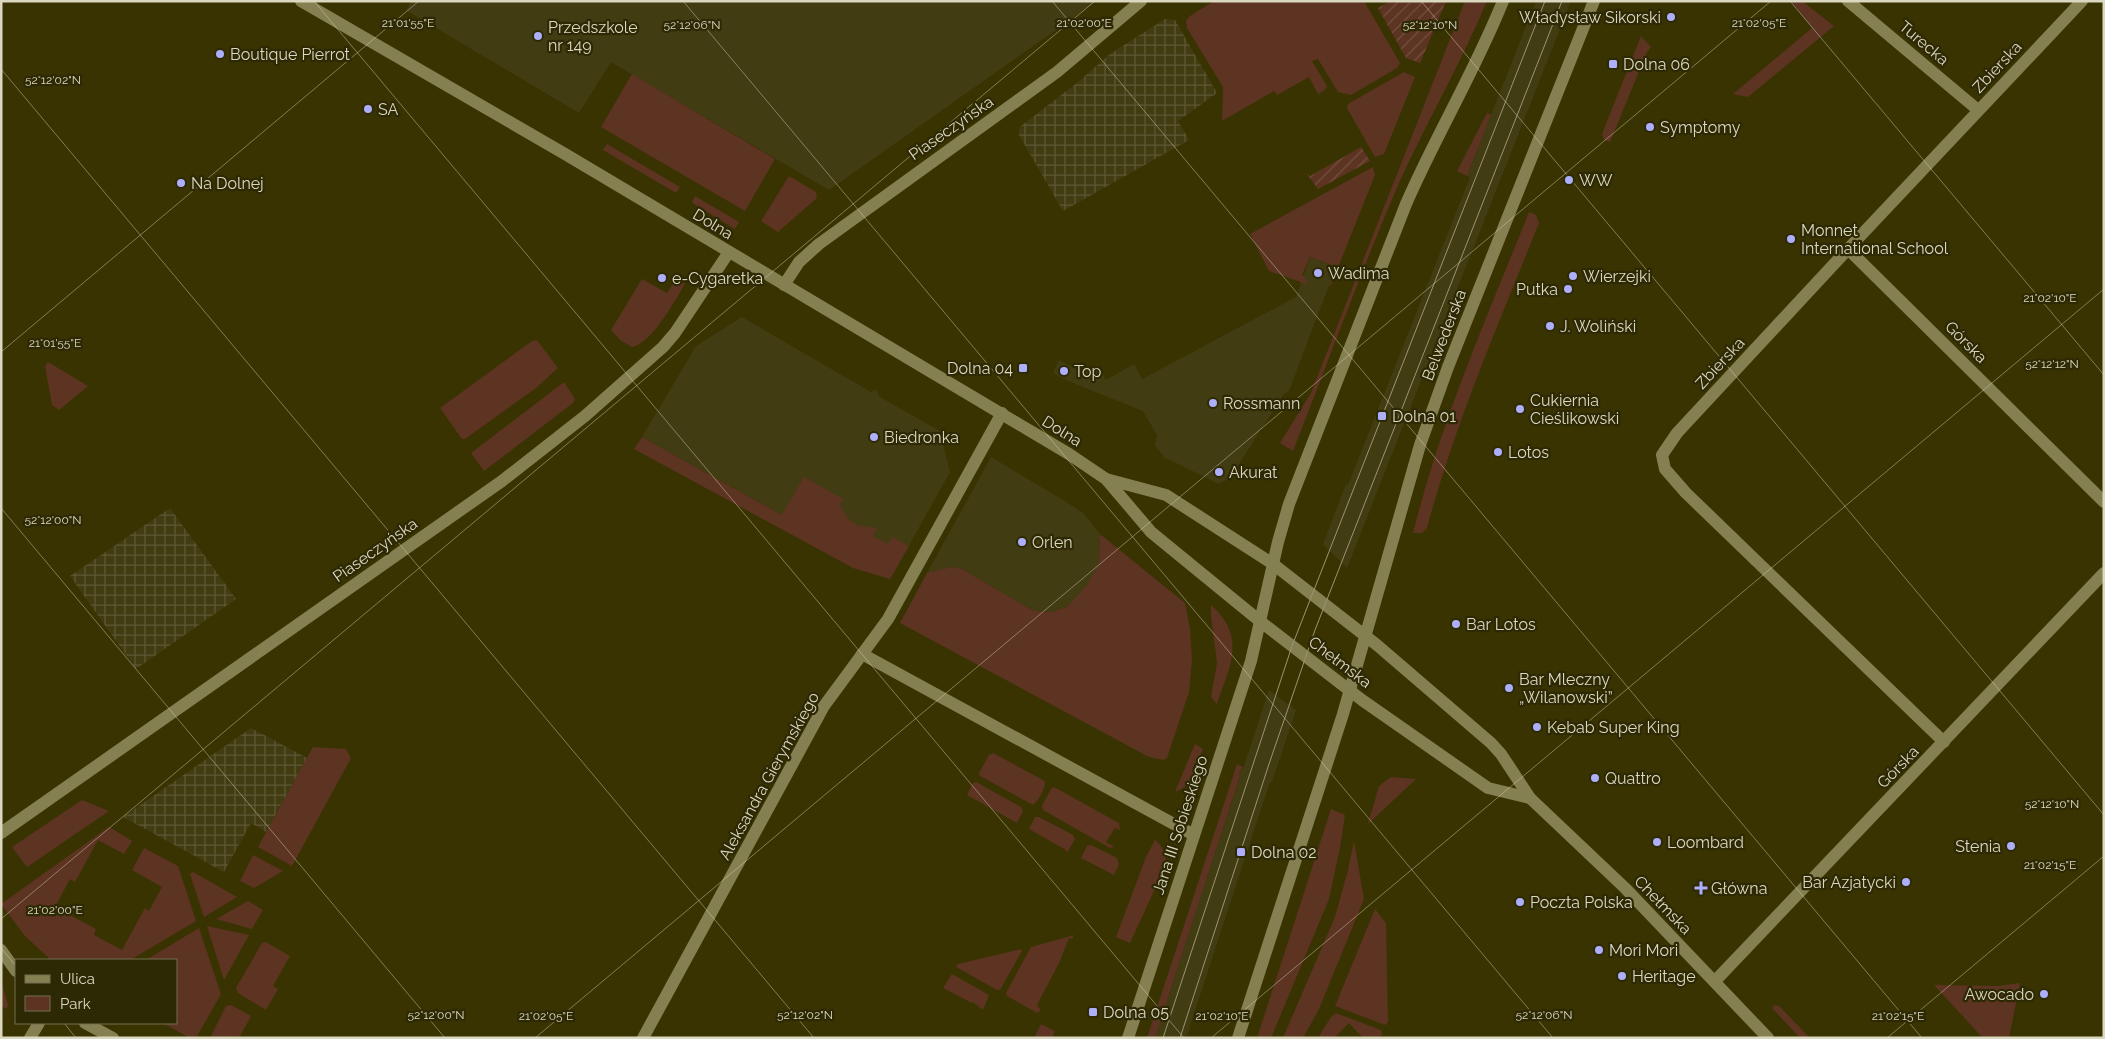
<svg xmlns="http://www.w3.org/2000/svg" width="2105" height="1039" viewBox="0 0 2105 1039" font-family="Raleway,sans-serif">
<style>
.built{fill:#423c13}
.industrial{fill:url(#industrial-grid)}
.green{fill:#5d3322}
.garden{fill:url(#garden-furrows)}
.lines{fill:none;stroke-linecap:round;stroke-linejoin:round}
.street{stroke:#858051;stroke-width:12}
.secondary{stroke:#858051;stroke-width:12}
.tram{stroke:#9a9573;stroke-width:1}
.ticks{fill:none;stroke:#dbd8c0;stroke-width:1;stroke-opacity:0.45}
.poi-dot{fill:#adaffb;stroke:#2e2905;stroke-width:2}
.labels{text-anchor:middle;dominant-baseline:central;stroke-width:4.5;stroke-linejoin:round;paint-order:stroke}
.poi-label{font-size:16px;fill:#dbd8c0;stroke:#2e2905;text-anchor:start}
.street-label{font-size:16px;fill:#dbd8c0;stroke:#2e2905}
.ticks-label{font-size:12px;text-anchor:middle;fill:#dbd8c0;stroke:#2e2905;stroke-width:4.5;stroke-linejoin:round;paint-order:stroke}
</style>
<defs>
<pattern id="industrial-grid" width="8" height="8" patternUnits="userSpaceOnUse" patternTransform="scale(1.25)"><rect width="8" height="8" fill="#423c13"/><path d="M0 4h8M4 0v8" fill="none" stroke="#5d5734"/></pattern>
<pattern id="garden-furrows" width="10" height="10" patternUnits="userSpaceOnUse" patternTransform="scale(1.25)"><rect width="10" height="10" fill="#5d3322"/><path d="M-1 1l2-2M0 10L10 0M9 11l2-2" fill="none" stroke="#745040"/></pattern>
</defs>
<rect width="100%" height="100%" fill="#393301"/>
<g class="built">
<polygon points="411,1 1097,1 829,190 611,62 579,113 406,10"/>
<polygon points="1536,1 1571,1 1347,568 1323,544 1346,484 1348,485 1470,177 1467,176"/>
<polygon points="1310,257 1336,267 1289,391 1284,394 1230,478 1219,484 1168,459 1166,460 1155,445 1157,435 1143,411 1068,381 1053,373 1059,360 1081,372 1097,364 1106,380 1134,364 1142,379 1296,297"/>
<polygon points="742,317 871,392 876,390 880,397 940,431 950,472 892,576 642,437 696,346"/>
<polygon points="991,457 1068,503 1084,514 1100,534 1099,562 1094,575 1082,593 1067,607 1051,612 1034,611 960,568 951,567 927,573"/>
<polygon points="1269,690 1296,710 1272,782 1270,782 1186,1038 1155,1038 1240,776 1239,773 1243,769"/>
</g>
<g class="industrial">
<polygon points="1165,19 1175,20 1217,93 1178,121 1189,140 1063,211 1019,135 1019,130 1021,126 1078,82 1110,54"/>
<polygon points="170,508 236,599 136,669 70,576"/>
<polygon points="251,728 307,758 266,832 251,823 224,872 123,817"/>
</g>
<g class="green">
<polygon points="1214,1 1364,1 1400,63 1397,68 1351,95 1338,92 1318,59 1312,61 1327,86 1325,90 1318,94 1309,77 1277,95 1274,91 1222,121 1223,87 1187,28 1186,21 1190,16"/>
<path d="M1465,1H1487C1461,63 1427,121 1399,183C1361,271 1328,362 1293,451L1280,443L1311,393Z"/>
<polygon points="1791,1 1802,1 1834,26 1748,97 1733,94 1812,28"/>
<polygon points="1641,36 1651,47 1647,52 1610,142 1604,140 1602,134"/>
<polygon points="1404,72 1415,77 1384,154 1375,157 1347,108 1348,104"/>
<polygon points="632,74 775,159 745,211 601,127"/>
<polygon points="1487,113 1491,115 1467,176 1457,171"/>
<polygon points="607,144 680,187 676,193 603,150"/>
<polygon points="1373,167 1375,175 1331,285 1329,286 1335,270 1334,266 1310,257 1302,275 1308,281 1306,284 1269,271 1250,234"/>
<polygon points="789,176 816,192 817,198 778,232 761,221"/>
<polygon points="695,196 739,222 735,229 694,204 692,202"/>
<path d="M1529,212L1536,215L1539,223C1499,323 1455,423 1427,528L1422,533H1413C1440,423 1487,317 1529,212Z"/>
<path d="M677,277L685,283L681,291C671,307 650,344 632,347L620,340L611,330L642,279L667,293Z"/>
<polygon points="537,340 558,368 536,388 465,439 462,439 440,408 532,341"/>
<polygon points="48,362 88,386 59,410 52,405 45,366"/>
<polygon points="564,382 575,399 573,403 484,471 471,453"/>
<path d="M642,437L782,515L804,477L843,499L840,505C851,525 853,525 876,528H877L873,536L888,544L892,537L909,546L890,579L853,568L634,449Z"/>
<polygon points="1100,534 1185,603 1190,629 1192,660 1189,692 1167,758 1164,760 1149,757 900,623 927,573 951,567 960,568 1034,611 1051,612 1067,607 1088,584 1099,562"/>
<path d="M1211,605C1247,637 1230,666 1217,704L1211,697L1217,663L1211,616Z"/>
<path d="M1195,744L1203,749C1197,766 1194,785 1175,792Z"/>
<polygon points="313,747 346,749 351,758 292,866 258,847"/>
<path d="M993,753L1045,781C1045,789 1039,800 1033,805L980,776L979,773L989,755Z"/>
<polygon points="1237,764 1243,767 1239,773 1240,776 1155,1038 1147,1038"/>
<polygon points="1391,777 1416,779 1368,824 1379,786"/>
<polygon points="976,782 1021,807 1023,811 1017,823 967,795 973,783"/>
<polygon points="1054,787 1119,823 1120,830 1115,828 1106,842 1114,847 1110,848 1043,810 1042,806 1051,789"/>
<polygon points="82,800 109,811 27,867 12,847"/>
<polygon points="1331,809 1345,815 1340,848 1329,899 1271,1038 1257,1038"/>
<polygon points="1035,817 1039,817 1073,835 1075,839 1067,853 1066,850 1029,829"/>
<polygon points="109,827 132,841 124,854 98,840 75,882 70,879 55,907 96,929 94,935 122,950 145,908 149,911 162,887 132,870 144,848 178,866 196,921 130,960 51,960 25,936 1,904"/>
<path d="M1155,840C1164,847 1167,856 1165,867L1130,943L1116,937L1146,857Z"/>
<polygon points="1354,841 1364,899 1319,1009 1303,1038 1283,1038 1335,917 1348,870"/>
<polygon points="1091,845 1117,858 1119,864 1114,875 1081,858 1087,846"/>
<polygon points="253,855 283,871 254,888 240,881"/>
<polygon points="193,872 237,897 204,917 190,874"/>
<polygon points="248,901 263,910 252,929 216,919"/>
<polygon points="1375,909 1386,923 1388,1022 1385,1025 1335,1006"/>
<polygon points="207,926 249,935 224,980"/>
<polygon points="199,928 221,994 196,1038 190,1038 163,1023 176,1023 176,960 146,960"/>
<polygon points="1074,935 1072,939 1069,938 1059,963 1037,1005 1041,1010 1037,1013 1007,996 1006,993 1031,947"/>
<polygon points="266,942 290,956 273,986 278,989 266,1010 238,993 236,988 262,943"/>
<polygon points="1021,949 1022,951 1000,990 997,990 956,967 958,964"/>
<polygon points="952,974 989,995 983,1010 973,1002 972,1003 943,988"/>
<polygon points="1,980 8,1005 6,1009 1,1006"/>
<polygon points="2020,983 2009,1038 1983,1038 1934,985 1998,986"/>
<polygon points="231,1005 251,1016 239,1038 210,1038 226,1006"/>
<polygon points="1775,1005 1779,1006 1810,1038 1800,1038 1772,1008"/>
<polygon points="1336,1013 1381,1030 1382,1035 1378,1038 1363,1038 1349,1023 1334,1038 1318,1038 1331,1017"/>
<polygon points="1041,1024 1055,1031 1052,1038 1034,1038"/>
</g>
<g class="garden">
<polygon points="1391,1 1446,1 1420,63 1406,58 1378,8"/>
<polygon points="1361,147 1370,161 1318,189 1306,173 1310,176"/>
</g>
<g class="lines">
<g class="street">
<polyline points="1848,1 1978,110"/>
<polyline points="1848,249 2104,502"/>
<polyline points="784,285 799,262 819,244 1057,72 1141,1"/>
<polyline points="862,654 1194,835"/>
<polyline points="1944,742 1686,493 1665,469 1662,455 1677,433 1848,249 2082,1"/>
<polyline points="1,833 502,481 585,416 663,347 675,333 729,252"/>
<polyline points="1,950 16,971"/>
<polyline points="1715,981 2104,573"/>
<polyline points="85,1023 113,1038"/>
<polyline points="30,1038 39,1023"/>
<polyline points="643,1038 824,706 888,619 1002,413"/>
</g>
<g class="secondary">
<polyline points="301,1 565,154 1069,454 1106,479 1151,532 1168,546 1261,622 1362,700 1488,788 1530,798"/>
<polyline points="1106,479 1166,495 1273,564 1377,645 1491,743 1501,754 1530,798 1625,888 1768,1038"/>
<path d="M1128,1038L1251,661L1278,542L1289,504L1406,204C1436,135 1475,71 1503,1"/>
<polyline points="1238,1038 1343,714 1420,445 1448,367 1594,1"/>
</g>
<g class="tram">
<polyline points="1163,1038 1292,646 1545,1"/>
<polyline points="1180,1038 1269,764 1315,630 1562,1"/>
</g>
</g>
<path class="ticks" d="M314,1L1184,1038M683,1L1553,1038M1052,1L1922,1038M1421,1L2104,815M1790,1L2104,375M1,69L814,1038M1,352L419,1M1,508L445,1038M1,919L1095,1M1,948L16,966M64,1023L76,1038M535,1038L1771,1M1211,1038L2104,289M1887,1038L2104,856"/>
<g class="poi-dot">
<circle cx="1671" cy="17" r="5"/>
<circle cx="538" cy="36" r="5"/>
<circle cx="220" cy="54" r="5"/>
<rect x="1608" y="59" width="10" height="10" rx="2.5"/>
<circle cx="368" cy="109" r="5"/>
<circle cx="1650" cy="127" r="5"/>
<circle cx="1569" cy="180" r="5"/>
<circle cx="181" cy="183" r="5"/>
<circle cx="1791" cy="239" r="5"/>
<circle cx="1318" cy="273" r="5"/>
<circle cx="1573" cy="276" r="5"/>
<circle cx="662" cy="278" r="5"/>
<circle cx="1568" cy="289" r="5"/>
<circle cx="1550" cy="326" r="5"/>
<rect x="1018" y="363" width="10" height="10" rx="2.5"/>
<circle cx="1064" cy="371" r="5"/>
<circle cx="1213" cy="403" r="5"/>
<circle cx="1520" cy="409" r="5"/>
<rect x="1377" y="411" width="10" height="10" rx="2.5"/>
<circle cx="874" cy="437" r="5"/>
<circle cx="1498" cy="452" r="5"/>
<circle cx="1219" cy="472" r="5"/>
<circle cx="1022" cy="542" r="5"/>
<circle cx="1456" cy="624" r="5"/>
<circle cx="1509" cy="688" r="5"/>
<circle cx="1537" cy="727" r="5"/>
<circle cx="1595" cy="778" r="5"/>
<circle cx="1657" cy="842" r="5"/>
<circle cx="2011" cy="846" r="5"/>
<rect x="1236" y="847" width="10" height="10" rx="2.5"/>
<circle cx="1906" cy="882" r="5"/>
<path d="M1698.5 880.5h5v5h5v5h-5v5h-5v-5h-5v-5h5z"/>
<circle cx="1520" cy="902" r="5"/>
<circle cx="1599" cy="950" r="5"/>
<circle cx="1622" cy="976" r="5"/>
<circle cx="2044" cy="994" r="5"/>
<rect x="1088" y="1007" width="10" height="10" rx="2.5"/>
</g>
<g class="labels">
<g class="poi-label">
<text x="1661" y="17" text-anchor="end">Władysław Sikorski</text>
<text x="548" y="27">Przedszkole<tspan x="548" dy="18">nr 149</tspan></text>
<text x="230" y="54">Boutique Pierrot</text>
<text x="1623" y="64">Dolna 06</text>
<text x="378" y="109">SA</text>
<text x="1660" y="127">Symptomy</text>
<text x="1579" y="180">WW</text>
<text x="191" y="183">Na Dolnej</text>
<text x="1801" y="230">Monnet<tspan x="1801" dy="18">International School</tspan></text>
<text x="1328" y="273">Wadima</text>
<text x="1583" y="276">Wierzejki</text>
<text x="672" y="278">e-Cygaretka</text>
<text x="1558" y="289" text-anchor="end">Putka</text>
<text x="1560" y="326">J. Woliński</text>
<text x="1013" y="368" text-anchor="end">Dolna 04</text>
<text x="1074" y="371">Top</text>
<text x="1530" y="400">Cukiernia<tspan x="1530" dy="18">Cieślikowski</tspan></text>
<text x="1223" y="403">Rossmann</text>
<text x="1392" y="416">Dolna 01</text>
<text x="884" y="437">Biedronka</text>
<text x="1508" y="452">Lotos</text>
<text x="1229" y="472">Akurat</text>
<text x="1032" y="542">Orlen</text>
<text x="1466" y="624">Bar Lotos</text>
<text x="1519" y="679">Bar Mleczny<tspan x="1519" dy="18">„Wilanowski”</tspan></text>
<text x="1547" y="727">Kebab Super King</text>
<text x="1605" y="778">Quattro</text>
<text x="1667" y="842">Loombard</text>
<text x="2001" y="846" text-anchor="end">Stenia</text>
<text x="1251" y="852">Dolna 02</text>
<text x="1896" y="882" text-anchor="end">Bar Azjatycki</text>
<text x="1711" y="888">Główna</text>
<text x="1530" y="902">Poczta Polska</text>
<text x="1609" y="950">Mori Mori</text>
<text x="1632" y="976">Heritage</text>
<text x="2034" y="994" text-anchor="end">Awocado</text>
<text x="1103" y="1012">Dolna 05</text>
</g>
<g class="street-label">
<text transform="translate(1924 43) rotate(40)">Turecka</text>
<text transform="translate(1997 67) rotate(-47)">Zbierska</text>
<text transform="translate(951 128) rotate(-35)">Piaseczyńska</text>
<text transform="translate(713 224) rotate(31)">Dolna</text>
<text transform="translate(1444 335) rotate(-69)">Belwederska</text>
<text transform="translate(1966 342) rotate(45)">Górska</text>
<text transform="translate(1720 363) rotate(-47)">Zbierska</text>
<text transform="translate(1062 431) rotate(32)">Dolna</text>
<text transform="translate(375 550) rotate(-35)">Piaseczyńska</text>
<text transform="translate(1340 662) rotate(37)">Chełmska</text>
<text transform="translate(1898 767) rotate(-46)">Górska</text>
<text transform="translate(769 776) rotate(-61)">Aleksandra Gierymskiego</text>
<text transform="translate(1180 825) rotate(-72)">Jana III Sobieskiego</text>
<text transform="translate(1663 905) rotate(46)">Chełmska</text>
</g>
</g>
<g class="ticks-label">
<text x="408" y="27">21°01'55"E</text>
<text x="1084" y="27">21°02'00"E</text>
<text x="1759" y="27">21°02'05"E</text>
<text x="692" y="29">52°12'06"N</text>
<text x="1430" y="29">52°12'10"N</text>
<text x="53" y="84">52°12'02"N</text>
<text x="2050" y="302">21°02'10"E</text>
<text x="55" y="347">21°01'55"E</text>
<text x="2052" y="368">52°12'12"N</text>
<text x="53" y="524">52°12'00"N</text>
<text x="2052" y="808">52°12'10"N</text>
<text x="2050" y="869">21°02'15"E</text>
<text x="55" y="914">21°02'00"E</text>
<text x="436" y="1019">52°12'00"N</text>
<text x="805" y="1019">52°12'02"N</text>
<text x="1544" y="1019">52°12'06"N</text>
<text x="546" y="1020">21°02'05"E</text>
<text x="1222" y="1020">21°02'10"E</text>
<text x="1898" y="1020">21°02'15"E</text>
</g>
<rect width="2105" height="1039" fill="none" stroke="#dbd8c0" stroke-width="5"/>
<rect x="15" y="959" width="162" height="65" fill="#2e2905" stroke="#736f50"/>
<rect x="25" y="975" width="25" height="8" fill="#858051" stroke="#736f50"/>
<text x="60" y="984" font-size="15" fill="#dbd8c0">Ulica</text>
<rect x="25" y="996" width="25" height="15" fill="#5d3322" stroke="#736f50"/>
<text x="60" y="1009" font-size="15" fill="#dbd8c0">Park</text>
</svg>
